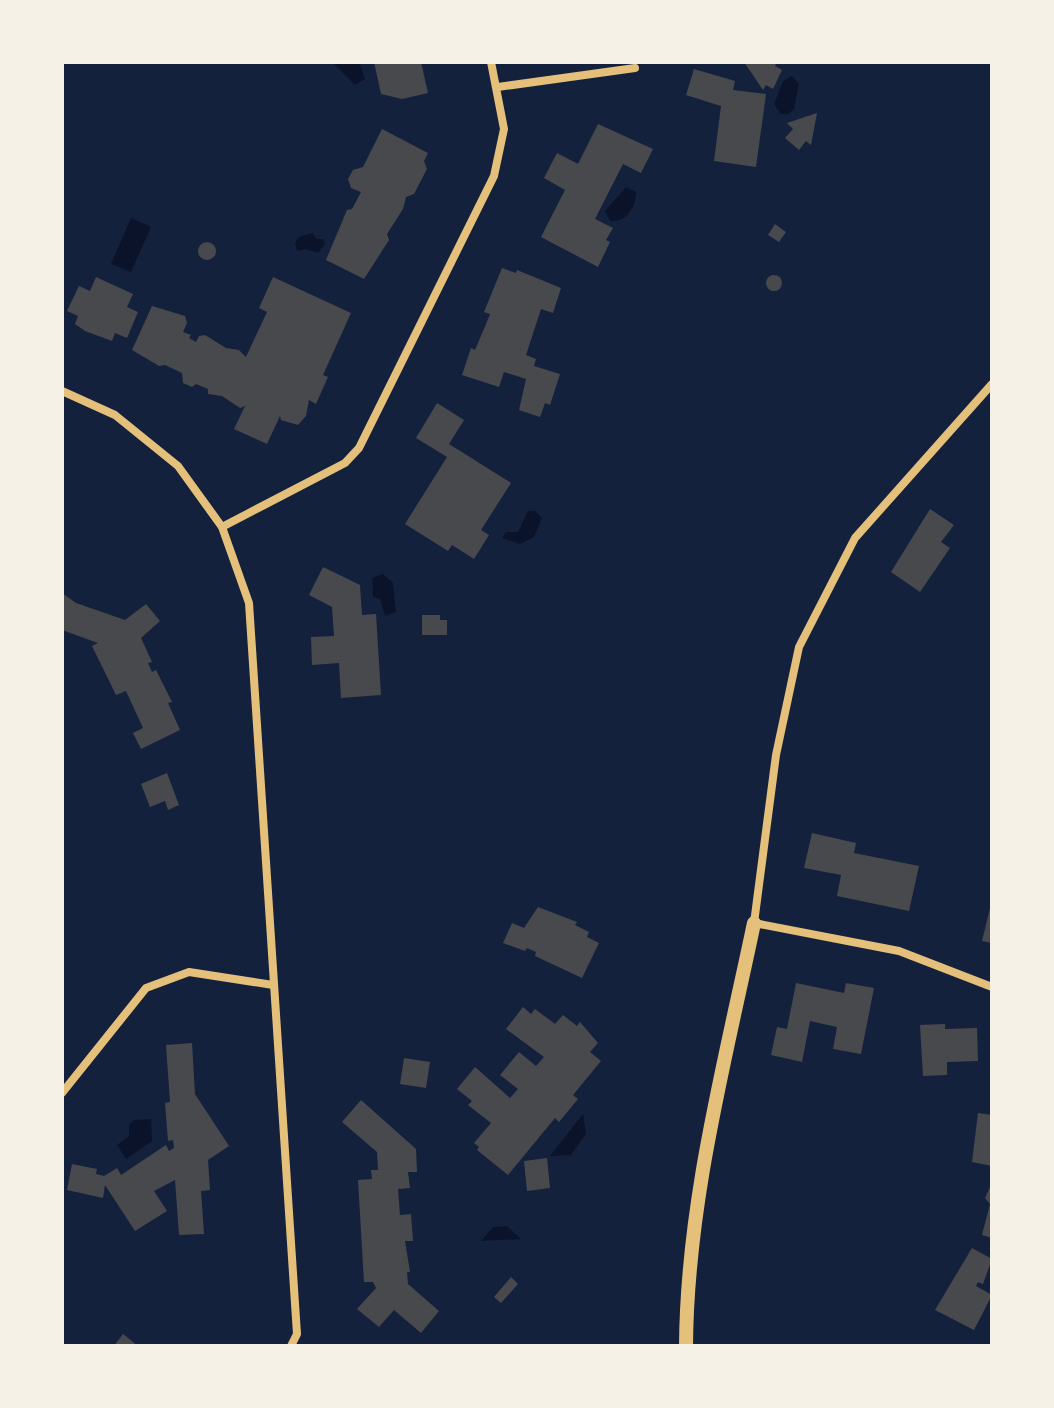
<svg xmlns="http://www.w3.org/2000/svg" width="1054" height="1408" viewBox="0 0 1054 1408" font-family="'Open Sans',sans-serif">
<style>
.water{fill:#0b132b}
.building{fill:#48494c}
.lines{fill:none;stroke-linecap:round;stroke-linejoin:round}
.minor{stroke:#e5c07b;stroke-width:8}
.tertiary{stroke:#e5c07b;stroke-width:14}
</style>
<rect width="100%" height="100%" fill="#14213d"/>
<g class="water">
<polygon points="332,62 359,62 365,79 355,85"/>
<polygon points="792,76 799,84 794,109 788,114 781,114 774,104 783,81"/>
<path d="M626,187L636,192C636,206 627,223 610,221L605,211Z"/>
<polygon points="131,218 151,227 131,272 111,264"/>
<polygon points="312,233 317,239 323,239 325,244 318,253 306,249 297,251 295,243 299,237"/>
<polygon points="528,511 535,511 542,518 534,537 520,544 502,538 506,532 518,532"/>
<polygon points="383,574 393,583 396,612 385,616 380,599 373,597 372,578"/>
<polygon points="583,1114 586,1134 571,1155 550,1156"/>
<polygon points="151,1119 152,1141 126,1159 117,1145 129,1136 129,1125 134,1120"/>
<polygon points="507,1226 521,1239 481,1241 493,1227"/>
</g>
<g class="building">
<polygon points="374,62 421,62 428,93 402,99 381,94"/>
<polygon points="744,62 777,62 775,66 782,70 773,89 766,85 763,90"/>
<polygon points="694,69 735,81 733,90 766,94 756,167 714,161 721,106 686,95"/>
<polygon points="817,113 811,145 806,141 799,150 785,138 793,129 787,123"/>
<polygon points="598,124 653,149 641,173 623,164 595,219 613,228 606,240 610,242 598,267 541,237 565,190 544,178 557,153 578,164"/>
<polygon points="382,129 428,153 424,161 427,169 414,194 406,197 403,209 387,234 389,240 364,279 326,260 347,210 352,209 361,192 351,188 348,179 353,170 363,167"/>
<polygon points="775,224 786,232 779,242 768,235"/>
<circle cx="207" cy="251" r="9"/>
<polygon points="502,268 516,273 517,270 561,288 553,313 541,309 526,355 536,359 534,366 560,374 550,405 545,403 540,417 519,410 526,379 504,372 499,387 462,375 471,348 475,350 486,324 490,314 484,312"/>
<circle cx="774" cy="283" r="8"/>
<polygon points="96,277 133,294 127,307 138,312 127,338 115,333 112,341 85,331 75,324 78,316 67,311 79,286 90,291"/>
<polygon points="273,277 351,313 323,375 328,377 316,404 309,400 306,416 298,425 281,420 280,416 267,444 234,429 245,406 240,408 222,396 208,394 208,389 196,384 192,387 183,383 182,373 165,365 159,366 132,350 152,306 185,316 187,323 183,332 191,335 189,338 196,342 199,336 205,335 226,348 239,350 246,357 267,312 259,308"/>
<polygon points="437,403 464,420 449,444 511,483 481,530 489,535 474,559 452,545 448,551 405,524 447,457 416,438"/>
<polygon points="930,509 954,525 941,542 950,548 920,592 891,572"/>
<polygon points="323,567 360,585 362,615 376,614 381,695 341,698 339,663 312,665 311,637 334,636 332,607 309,595"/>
<polygon points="62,593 76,603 125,620 146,604 160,621 141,638 152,662 148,663 152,672 156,670 172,702 168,703 180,730 141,749 133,733 143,728 126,691 116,695 92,646 98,643 62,630"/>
<polygon points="422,615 440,615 440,620 447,620 447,635 422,635"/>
<polygon points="167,773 179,805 168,810 165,801 150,807 141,784"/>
<polygon points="812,833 856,843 854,853 919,866 909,911 837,896 841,875 804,868"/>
<polygon points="992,900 992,943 982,941"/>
<polygon points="538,907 577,922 575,925 589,932 587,937 599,943 582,978 535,956 536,952 527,948 525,951 503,943 512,923 524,928"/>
<polygon points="796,983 844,993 846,983 874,988 861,1054 833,1049 837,1027 810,1021 802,1062 771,1055 777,1027 787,1029"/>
<polygon points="523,1007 531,1014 535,1009 555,1024 563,1015 577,1026 580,1022 598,1043 590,1052 601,1061 573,1095 578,1099 559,1122 555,1118 508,1175 477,1150 479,1147 474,1143 491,1123 468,1105 472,1101 457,1089 475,1067 510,1098 518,1089 500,1075 519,1052 536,1066 544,1057 506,1029"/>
<polygon points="945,1024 945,1029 977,1028 978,1061 947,1062 947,1075 923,1076 920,1025"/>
<polygon points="192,1043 195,1094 229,1146 208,1160 210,1190 201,1191 204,1234 179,1235 175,1180 154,1191 167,1211 135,1231 105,1185 103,1198 67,1190 72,1164 97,1169 96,1174 104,1176 117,1168 121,1175 166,1145 169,1151 174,1148 173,1140 168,1141 165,1103 170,1102 166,1045"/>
<polygon points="404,1058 430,1062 426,1088 400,1084"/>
<polygon points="361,1100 416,1149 417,1172 408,1172 410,1188 398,1189 400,1215 411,1214 413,1241 405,1241 410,1272 407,1272 408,1284 439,1311 421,1333 394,1310 379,1327 357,1309 376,1288 373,1282 364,1282 358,1180 372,1179 371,1170 378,1170 377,1152 342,1122"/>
<polygon points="978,1113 992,1115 992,1166 972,1162"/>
<polygon points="547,1158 550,1188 527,1191 524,1161"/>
<polygon points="991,1185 992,1186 992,1238 982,1235 990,1204 985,1198"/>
<polygon points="972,1248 992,1259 983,1284 978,1282 976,1286 992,1295 974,1330 935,1310"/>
<polygon points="511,1277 518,1284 501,1303 494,1297"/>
<polygon points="123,1334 138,1346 114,1346"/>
</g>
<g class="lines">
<g class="minor">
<polyline points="498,87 635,68"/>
<polyline points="992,384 855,538 799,647 776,755 754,923 899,951 992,987"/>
<polyline points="62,391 115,415 178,466 222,527 249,603 297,1334 291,1346"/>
<polyline points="222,527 345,463 359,448 494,176 504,129 491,62"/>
<polyline points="62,1093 146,988 189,972 273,985"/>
</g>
<path class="tertiary" d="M686,1346C687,1203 725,1062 754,923"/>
</g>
<rect width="1054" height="1408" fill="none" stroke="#f6f1e7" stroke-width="128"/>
</svg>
